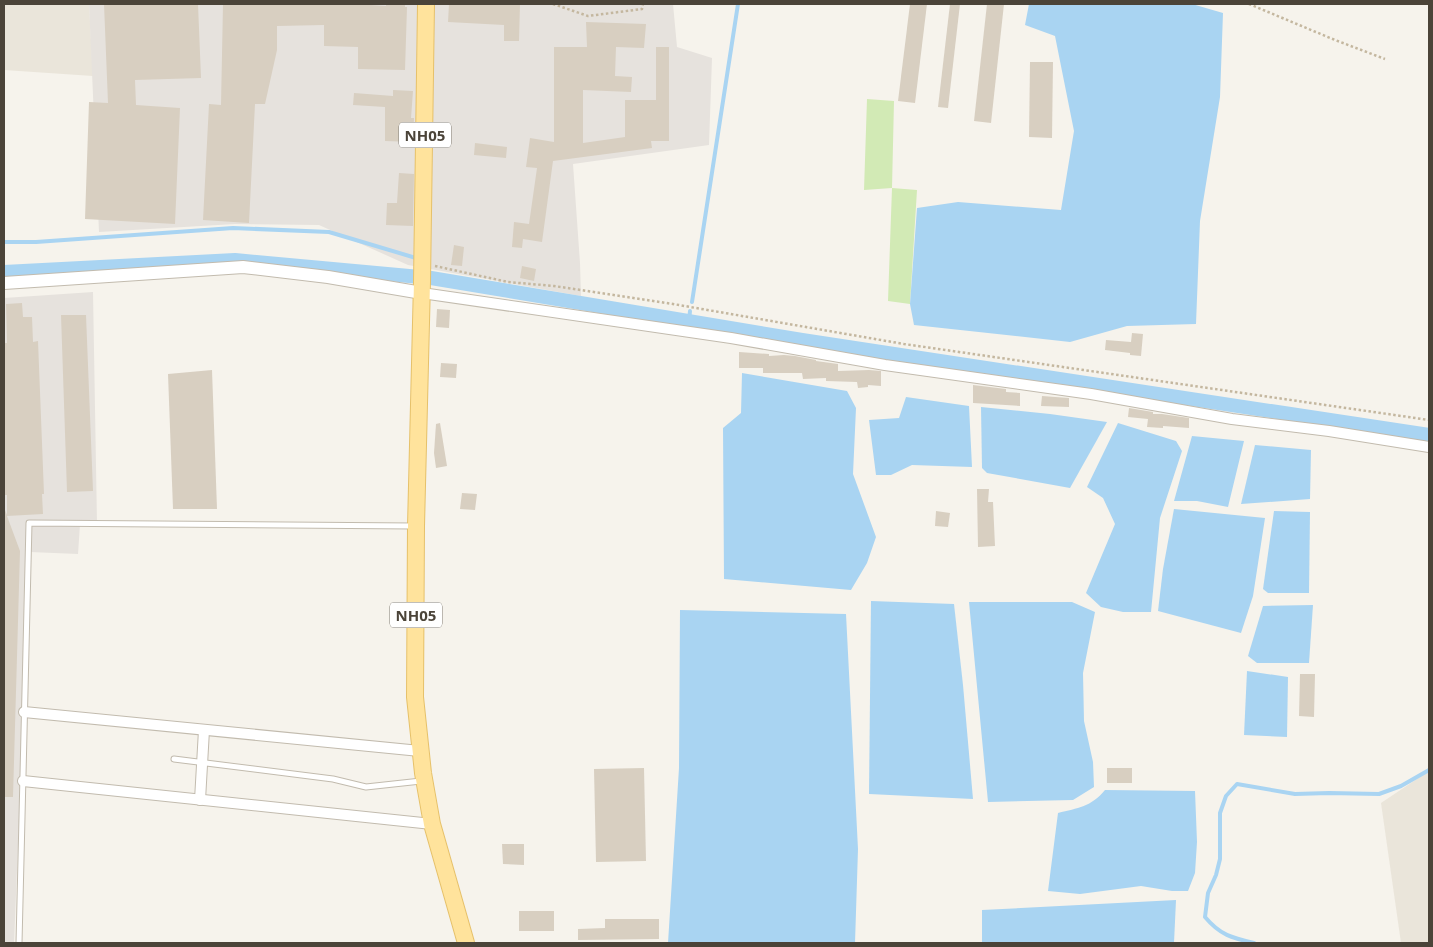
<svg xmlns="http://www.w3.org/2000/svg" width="1433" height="947" viewBox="0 0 1433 947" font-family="'Open Sans',sans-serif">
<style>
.residential{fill:#eae5da}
.industrial{fill:#e6e2dd}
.green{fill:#d2eab5}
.water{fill:#a9d4f2}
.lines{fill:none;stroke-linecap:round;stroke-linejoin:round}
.stream{stroke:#a9d4f2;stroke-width:4}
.canal{stroke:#a9d4f2;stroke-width:14}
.building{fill:#d8cfc1}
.service-casing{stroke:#c2bbae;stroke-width:7}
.minor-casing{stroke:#c2bbae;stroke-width:12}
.tertiary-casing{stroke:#c2bbae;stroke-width:14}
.primary-casing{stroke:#e6c16a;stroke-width:18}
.path{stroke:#c4b79f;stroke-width:2.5;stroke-dasharray:2.5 2.5;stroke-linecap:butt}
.service{stroke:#fff;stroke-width:5}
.minor{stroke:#fff;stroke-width:10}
.tertiary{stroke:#fff;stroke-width:12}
.primary{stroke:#ffe39c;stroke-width:16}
.labels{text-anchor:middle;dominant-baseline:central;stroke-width:5;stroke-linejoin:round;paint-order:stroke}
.shield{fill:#fff;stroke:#817c74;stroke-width:1}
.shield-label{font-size:15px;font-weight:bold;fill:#4b4439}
</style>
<rect width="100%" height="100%" fill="#f6f3ec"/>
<g class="residential">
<polygon points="4,4 89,4 93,76 4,70"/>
<polygon points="1429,771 1429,943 1401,943 1381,803"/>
</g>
<g class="industrial">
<polygon points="89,4 673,4 677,47 712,58 709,145 573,164 580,263 581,296 408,265 319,225 235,224 99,232"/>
<polygon points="93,292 97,523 80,524 78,554 30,552 14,943 4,943 4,298"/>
</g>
<polygon class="green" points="867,99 894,101 892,188 917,190 910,304 888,301 892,188 864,190"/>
<g class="water">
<polygon points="1029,4 1192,4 1223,13 1220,97 1200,221 1196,324 1127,326 1070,342 914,325 910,304 917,208 958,202 1061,210 1074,131 1055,36 1025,25"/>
<polygon points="742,373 847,391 856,408 853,474 876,537 867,563 851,590 724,579 723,428 741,413"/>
<polygon points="906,397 969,406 972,467 912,465 891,475 876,475 869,420 899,418"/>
<polygon points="981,407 1050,414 1107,422 1070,488 987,473 982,468"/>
<polygon points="1118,423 1176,441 1182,451 1160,518 1151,612 1123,612 1101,607 1086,593 1115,524 1103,498 1087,487"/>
<polygon points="1192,436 1244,441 1228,507 1197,501 1174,501"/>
<polygon points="1255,445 1311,450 1310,499 1241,504"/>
<polygon points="1174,509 1265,518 1253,596 1241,633 1158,611 1163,569"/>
<polygon points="1274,511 1310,512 1309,593 1268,593 1263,589"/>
<polygon points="871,601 954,604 963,685 973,799 869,794"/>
<polygon points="969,602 1072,602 1095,612 1083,673 1084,721 1093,762 1094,787 1073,800 988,802"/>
<polygon points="1313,605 1309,663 1257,663 1248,656 1263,606"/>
<polygon points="680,610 846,614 858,849 855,943 668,943 679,768"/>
<polygon points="1247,671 1288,677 1287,737 1244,735"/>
<path d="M1105,790L1195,791L1197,842L1195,873L1188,891H1172L1141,886L1080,894L1048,891L1058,813C1078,808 1091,807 1105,790Z"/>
<polygon points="1176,900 1174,943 982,943 982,910"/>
</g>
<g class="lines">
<g class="stream">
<polyline points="4,242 36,242 233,228 329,232 416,258"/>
<polyline points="692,302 738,4"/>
<polyline points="689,321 690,311"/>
<path d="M1254,943C1232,938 1220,935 1205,917L1208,893L1216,875L1220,859V813L1226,796L1237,784L1295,794L1329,793L1379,794L1401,786L1429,770"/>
</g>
<polyline class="canal" points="4,272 235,260 431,278 802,340 1429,435"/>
</g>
<g class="building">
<polygon points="104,4 198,4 201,78 135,80 136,105 180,108 175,224 85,219 89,102 108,103"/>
<polygon points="223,4 356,4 386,6 386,4 405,4 405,7 407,7 405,70 358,69 358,47 324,46 324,25 277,26 277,50 265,104 255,104 249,223 203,220 209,104 221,105"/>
<polygon points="449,4 520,4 519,41 504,41 504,25 448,22"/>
<polygon points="910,4 927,4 915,103 898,101"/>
<polygon points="950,4 960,4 948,108 938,107"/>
<polygon points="987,4 1004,4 991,123 974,121"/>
<polygon points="586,22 646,24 644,48 616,47 615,76 632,77 631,92 583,90 583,143 625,137 625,100 656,100 656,47 669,47 669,141 651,141 652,148 553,161 542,242 523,239 522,248 512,247 514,222 529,224 537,168 526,167 530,138 554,142 554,47 587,47"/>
<polygon points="1030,62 1053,62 1052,138 1029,137"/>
<polygon points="393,90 413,91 411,118 414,118 413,142 385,141 385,107 353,105 354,93 393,96"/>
<polygon points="475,143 507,147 506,158 474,155"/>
<polygon points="399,173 414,174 413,226 386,225 387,203 397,203"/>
<polygon points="454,245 464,247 462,266 451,265"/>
<polygon points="522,266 536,269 534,281 520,278"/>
<polygon points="22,303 23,317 32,317 33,342 38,341 44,494 42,494 43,514 7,516 20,551 13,797 4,797 4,511 5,510 7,515 7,495 5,495 4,469 4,343 7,343 6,304"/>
<polygon points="437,309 450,310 449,328 436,327"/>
<polygon points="61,315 86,315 93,491 67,492"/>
<polygon points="1132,333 1143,334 1141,356 1130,355 1130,353 1105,350 1106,340 1131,342"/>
<polygon points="739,352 769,354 769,356 784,355 795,356 816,360 816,361 838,364 838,371 869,370 881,371 881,386 868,385 868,387 858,388 857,382 826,381 826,378 803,379 802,373 763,373 763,368 739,368"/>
<polygon points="441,363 457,364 456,378 440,377"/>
<polygon points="212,370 217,509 173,509 168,374"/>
<polygon points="973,385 1006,389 1006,392 1020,393 1020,406 973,403"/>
<polygon points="1042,396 1069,398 1069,407 1041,406"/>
<polygon points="1129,408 1153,412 1153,414 1162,414 1189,418 1189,428 1163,426 1163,428 1147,427 1148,419 1128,417"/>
<polygon points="440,423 447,466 436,468 434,453 436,424"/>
<polygon points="977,489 989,489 988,502 993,502 995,546 978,547"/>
<polygon points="462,493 477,494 475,510 460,509"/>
<polygon points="936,511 950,513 948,527 935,526"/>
<polygon points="1300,674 1315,674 1314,717 1299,716"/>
<polygon points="644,768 646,861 596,862 594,769"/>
<rect x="1107" y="768" width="25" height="15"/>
<polygon points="502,844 524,844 524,865 503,864"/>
<rect x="519" y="911" width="35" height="20"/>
<polygon points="605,919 659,919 659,939 578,940 578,929 605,928"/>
</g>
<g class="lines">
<defs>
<g id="service">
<polyline points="174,759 333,779 366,787 421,781"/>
<polyline points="19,943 29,523 413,526"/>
</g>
<g id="minor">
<polyline points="422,293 731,338 885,365 1091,394 1232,419 1329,431 1429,447"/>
<polyline points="24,712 420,751"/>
<polyline points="23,781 432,824"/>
<polyline points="200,800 204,730"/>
</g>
<polyline id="tertiary" points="4,283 243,267 328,277 422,293"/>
<polyline id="primary" points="426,4 422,282 416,526 415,697 423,773 432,824 466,943"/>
</defs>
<use href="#service" class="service-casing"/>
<use href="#minor" class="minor-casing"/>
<use href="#tertiary" class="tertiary-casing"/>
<use href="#primary" class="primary-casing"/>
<g class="path">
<polyline points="553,4 588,16 642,9 643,4"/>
<polyline points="1249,4 1335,40 1385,59"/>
<polyline points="435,266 508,282 554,286 673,304 904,344 1429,420"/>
</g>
<use href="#service" class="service"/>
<use href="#minor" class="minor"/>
<use href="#tertiary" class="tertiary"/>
<use href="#primary" class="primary"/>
</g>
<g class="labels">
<g class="shield">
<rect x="399" y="122.5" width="52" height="25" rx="4"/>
<rect x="390" y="602.5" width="52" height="25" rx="4"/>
</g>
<g class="shield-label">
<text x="425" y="135">NH05</text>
<text x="416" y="615">NH05</text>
</g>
</g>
<rect width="1433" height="947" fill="none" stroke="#4b4439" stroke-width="10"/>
</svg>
